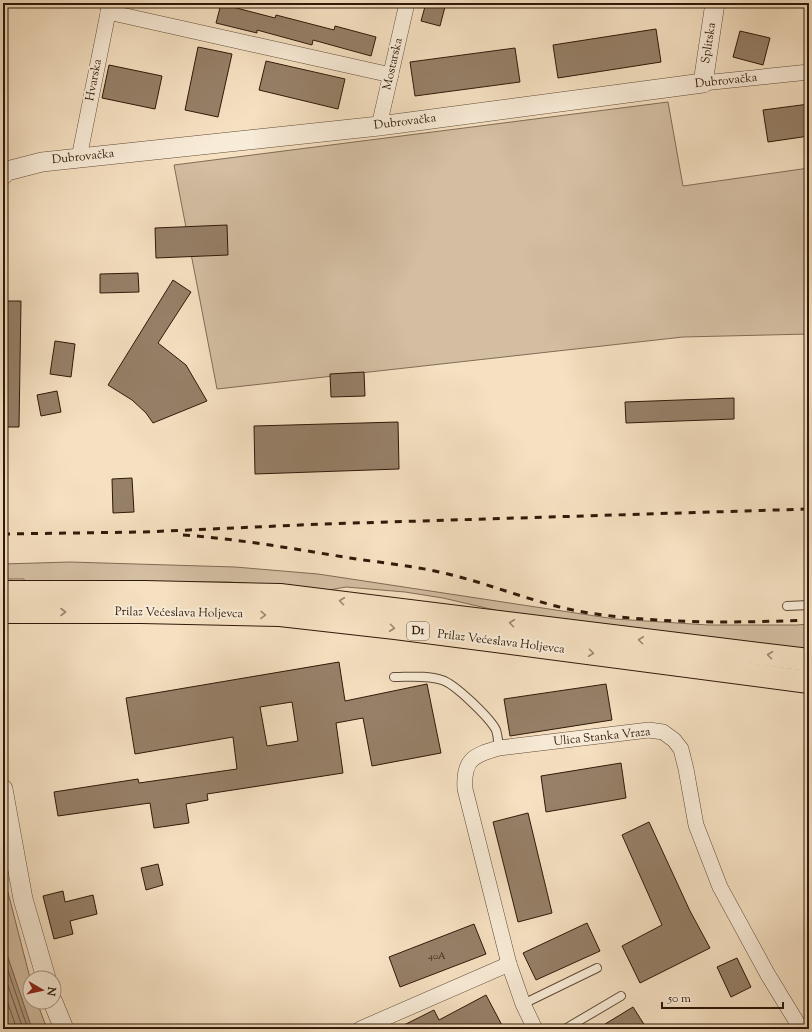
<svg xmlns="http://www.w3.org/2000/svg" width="812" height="1032" viewBox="0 0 812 1032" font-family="'Sorts Mill Goudy',serif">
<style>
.green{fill:#d3bea2;stroke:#816c55}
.water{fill:#b29c82;stroke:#7e6851}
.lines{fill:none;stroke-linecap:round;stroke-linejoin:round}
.shore{stroke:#705a45;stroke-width:1}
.building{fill:#968068;stroke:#2f1908;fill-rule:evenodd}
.service-casing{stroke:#604b36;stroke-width:10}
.minor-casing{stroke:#604b36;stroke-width:16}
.tertiary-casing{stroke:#604b36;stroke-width:20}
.trunk-casing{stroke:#2f1908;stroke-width:24}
.service{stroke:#f8ebd7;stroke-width:8}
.minor{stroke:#f8ebd7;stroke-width:15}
.tertiary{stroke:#f8ebd7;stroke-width:19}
.trunk{stroke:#f5e0c1;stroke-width:22}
.rail{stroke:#2f1908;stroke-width:3;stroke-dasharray:7 7;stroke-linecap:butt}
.oneway{stroke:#9c866e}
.labels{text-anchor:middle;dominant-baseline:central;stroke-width:4;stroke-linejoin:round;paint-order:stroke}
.number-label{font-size:10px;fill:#493320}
.shield{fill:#f8ebd7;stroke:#6b5846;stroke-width:1}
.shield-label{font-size:11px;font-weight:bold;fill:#2f1908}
.street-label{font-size:12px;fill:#2f1908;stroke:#f8ebd7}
</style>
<rect width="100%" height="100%" fill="#f5e0c1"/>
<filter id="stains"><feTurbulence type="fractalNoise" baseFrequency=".005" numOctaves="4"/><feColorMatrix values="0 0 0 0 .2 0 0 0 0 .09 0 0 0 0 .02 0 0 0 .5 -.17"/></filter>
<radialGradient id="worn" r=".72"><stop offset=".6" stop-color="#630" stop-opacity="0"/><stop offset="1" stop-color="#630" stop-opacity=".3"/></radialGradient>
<g class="green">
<polygon points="668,102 683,186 809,168 809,334 683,337 217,389 174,165"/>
<polygon points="70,562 235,567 318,574 615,619 708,625 797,625 809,624 809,652 499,611 443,598 405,592 346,587 329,590 229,582 25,582 24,579 3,579 3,564"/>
<polygon points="3,873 30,978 30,1002 37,1002 47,1029 32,1029 3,943"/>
</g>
<polygon class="water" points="3,943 32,1029 3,1029"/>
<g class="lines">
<g class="shore">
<polyline points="3,956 28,1029"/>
<polyline points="3,971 23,1029"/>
<polyline points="3,990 17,1029"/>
</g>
</g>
<g class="building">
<polygon points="426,3 446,3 440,26 421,21"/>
<polygon points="221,4 275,18 276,15 334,30 335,26 376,37 371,56 313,40 312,45 257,30 257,33 216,23"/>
<polygon points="656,29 661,62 558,78 553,45"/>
<polygon points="740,31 770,38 763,65 733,57"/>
<polygon points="198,47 232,54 218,117 185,110"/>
<polygon points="515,48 520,82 415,96 410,62"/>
<polygon points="266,61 345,79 338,109 259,90"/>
<polygon points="109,65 162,76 155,109 102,98"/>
<polygon points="809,104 809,136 768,142 763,110"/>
<polygon points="227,225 228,255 156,258 155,228"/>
<polygon points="138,273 139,292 100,293 100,274"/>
<polygon points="173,280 191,292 158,343 186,365 207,401 153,423 146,413 132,400 108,385"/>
<polygon points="3,301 21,301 19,427 3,427"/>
<polygon points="55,341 75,344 71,377 50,374"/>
<polygon points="364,372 365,396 331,397 330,374"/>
<polygon points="57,391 61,412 41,416 37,395"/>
<polygon points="734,398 734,419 626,423 625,402"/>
<polygon points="398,422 399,469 255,474 254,426"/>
<polygon points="132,478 134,512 113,513 112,479"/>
<path d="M339,662L345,701L427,684L441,753L372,766L363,718L336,723L343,773L207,794L208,800L186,804L189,823L154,828L150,803L58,816L54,792L138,779L139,783L237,769L233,737L135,754L126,698ZM292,702L298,741L267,746L260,707Z"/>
<polygon points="606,684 612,720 510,736 504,699"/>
<polygon points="621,763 626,798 546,812 541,776"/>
<polygon points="528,813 552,913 518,922 493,822"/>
<polygon points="649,822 690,911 710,948 640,983 622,946 662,925 622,835"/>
<polygon points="158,864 163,885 146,890 141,868"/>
<polygon points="63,891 65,902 93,895 97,914 70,921 73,934 54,939 43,896"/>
<polygon points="587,923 600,951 536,980 523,953"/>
<polygon points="474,924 486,954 400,987 389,957"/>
<polygon points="737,958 751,987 731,997 717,967"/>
<polygon points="486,995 504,1029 396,1029 434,1010 439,1020"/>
<polygon points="633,1007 647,1029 597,1029"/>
</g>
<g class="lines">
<defs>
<g id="service">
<polyline points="787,606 809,605"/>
<path d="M394,677C410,677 427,675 442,680C455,684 490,718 496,730C498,736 498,742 499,748"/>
<polyline points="523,1004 597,968"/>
<polyline points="565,1029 621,996"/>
</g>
<g id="minor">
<polyline points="108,12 391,75"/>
<polyline points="703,83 809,72"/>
<polyline points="379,126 407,3"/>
<polyline points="79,158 110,3"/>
<path d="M509,964L465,789C463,760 473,755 499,748L649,730L663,732L674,740L681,749L686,769L696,825L720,887L768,975L801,1029"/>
<polyline points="360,1029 509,964 523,1004 535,1029"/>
</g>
<g id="tertiary">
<polyline points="3,175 7,171 42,162 379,126 703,83 715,3"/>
<polyline points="3,789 23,899 46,978"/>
<polyline points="53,1002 64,1029"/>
</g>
<g id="trunk">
<polyline points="3,592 144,592 280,595 809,660"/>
<polyline points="3,612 141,612 280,615 395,628 809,682"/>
</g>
</defs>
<use href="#service" class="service-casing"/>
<use href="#minor" class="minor-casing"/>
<use href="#tertiary" class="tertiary-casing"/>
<use href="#trunk" class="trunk-casing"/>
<use href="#service" class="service"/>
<use href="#minor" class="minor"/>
<use href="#tertiary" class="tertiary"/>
<use href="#trunk" class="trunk"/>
<g class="rail">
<polyline points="3,534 143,532 323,524 809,509"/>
<path d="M183,535C239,539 295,549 350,558C383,563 416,566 448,574C494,585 537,604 583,612C657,624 734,623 809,620"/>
</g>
</g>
<defs><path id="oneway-chevron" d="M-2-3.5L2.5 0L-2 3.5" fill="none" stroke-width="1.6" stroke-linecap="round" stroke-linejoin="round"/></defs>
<g class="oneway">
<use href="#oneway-chevron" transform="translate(342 601) rotate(-173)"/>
<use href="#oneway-chevron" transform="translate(63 612)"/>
<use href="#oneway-chevron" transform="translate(263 615) rotate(2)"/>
<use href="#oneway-chevron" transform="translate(512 623) rotate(-173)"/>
<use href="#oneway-chevron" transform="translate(392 628) rotate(7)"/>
<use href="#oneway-chevron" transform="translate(641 640) rotate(-173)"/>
<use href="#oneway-chevron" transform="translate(591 653) rotate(7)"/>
<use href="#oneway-chevron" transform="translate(770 655) rotate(-173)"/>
</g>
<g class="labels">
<g class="number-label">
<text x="437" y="956">40A</text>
</g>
<rect class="shield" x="407" y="622" width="22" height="18" rx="3"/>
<g class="shield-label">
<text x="418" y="631">D1</text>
</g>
<g class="street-label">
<text transform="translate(709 43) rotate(-81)">Splitska</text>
<text transform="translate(393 64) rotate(-77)">Mostarska</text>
<text transform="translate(94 80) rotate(-79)">Hvarska</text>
<text transform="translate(726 81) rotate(-6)">Dubrovačka</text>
<text transform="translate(405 122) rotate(-7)">Dubrovačka</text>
<text transform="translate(83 157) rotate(-6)">Dubrovačka</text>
<text transform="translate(179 613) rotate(1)">Prilaz Većeslava Holjevca</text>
<text transform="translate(501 642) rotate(7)">Prilaz Većeslava Holjevca</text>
<text transform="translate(602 737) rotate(-6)">Ulica Stanka Vraza</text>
</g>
</g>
<rect width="812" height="1032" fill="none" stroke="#f5e0c1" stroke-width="16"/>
<rect x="4" y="4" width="804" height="1024" fill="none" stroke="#2f1908" stroke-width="2"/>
<rect x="8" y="8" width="796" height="1016" fill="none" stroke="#2f1908"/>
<g transform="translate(42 990) rotate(99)"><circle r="19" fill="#f8ebd7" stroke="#a89784"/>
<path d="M0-3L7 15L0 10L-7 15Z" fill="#8f2418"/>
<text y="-6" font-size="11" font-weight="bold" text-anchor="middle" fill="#2f1908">N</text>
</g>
<path d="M662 1002v6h121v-6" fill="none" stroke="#2f1908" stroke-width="2"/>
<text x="668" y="1002" font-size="12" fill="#2f1908" stroke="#f8ebd7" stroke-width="3" paint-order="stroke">50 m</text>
<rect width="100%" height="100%" filter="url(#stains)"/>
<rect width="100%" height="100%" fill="url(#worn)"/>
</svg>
